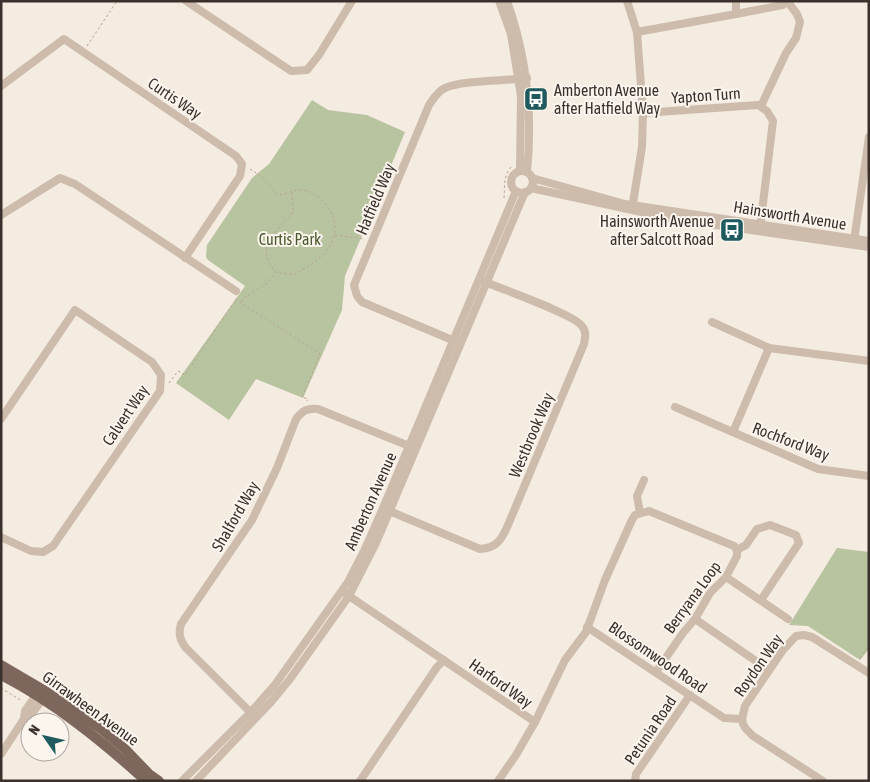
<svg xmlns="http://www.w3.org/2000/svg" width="870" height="782" viewBox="0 0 870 782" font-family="'Asap Condensed',sans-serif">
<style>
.green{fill:#b8c4a0}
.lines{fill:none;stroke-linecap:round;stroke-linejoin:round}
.path{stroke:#b9a596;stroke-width:1;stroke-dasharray:2.5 2.5;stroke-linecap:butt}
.minor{stroke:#cdbbac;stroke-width:8}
.major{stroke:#7d675c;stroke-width:10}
.labels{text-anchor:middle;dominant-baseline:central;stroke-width:4;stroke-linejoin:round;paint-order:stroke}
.poi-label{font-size:16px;fill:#3b302b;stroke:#fbf5ee;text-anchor:start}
.street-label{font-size:16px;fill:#3b302b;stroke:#fbf5ee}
.park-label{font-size:16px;fill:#4a5a2e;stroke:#fbf5ee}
</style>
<rect width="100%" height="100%" fill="#f4ebe1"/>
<g class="green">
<polygon points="312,100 328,110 367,115 405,132 345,276 342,310 303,398 256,379 229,420 176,383 245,286 208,260 206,257 207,245 252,178 269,164"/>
<polygon points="837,548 869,552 869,649 860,660 808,626 789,625"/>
</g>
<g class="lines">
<g class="path">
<polyline points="87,46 117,1"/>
<path d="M250,169L261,176L277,194L280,195C287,194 293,190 299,190C320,189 340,216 334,236C329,254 309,267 293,275L275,272C259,251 267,240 284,222C287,219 290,218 292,214C295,208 291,199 292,192"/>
<path d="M504,198C505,186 503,177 511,167"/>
<polyline points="335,235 364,239"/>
<polyline points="235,299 320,354 302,397 308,399 307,401"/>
<polyline points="241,302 245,297 267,283 275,273"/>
<polyline points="169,383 178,371 185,375 235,301"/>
<polyline points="860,658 869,646"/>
<polyline points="1,688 22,701"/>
</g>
<g class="minor">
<polyline points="186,1 291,71 307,70 319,55 352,1"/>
<polyline points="499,1 511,34 521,96 520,171"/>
<path d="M507,1C527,57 533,113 527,172"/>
<polyline points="627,1 637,32 643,113 642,147 632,209"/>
<polyline points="736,14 783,5 787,1"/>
<polyline points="637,32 736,14 736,1"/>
<polyline points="1,86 64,39 236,156 242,164 240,176 185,258"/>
<polyline points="761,106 786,53 796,38 800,22 797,14 787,1"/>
<polyline points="643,113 758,105 767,111 773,121 760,228"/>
<circle cx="522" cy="182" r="11"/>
<polyline points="532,178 625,204 869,241"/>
<polyline points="531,188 674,219 869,247"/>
<polyline points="1,215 60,178 75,184 236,291"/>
<polyline points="854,241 869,137"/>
<polyline points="712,322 769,348 869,361"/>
<path d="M457,342L362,302L357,296L354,285L429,105C433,99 438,91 445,88C463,80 505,81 527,78"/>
<polyline points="675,407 818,469 869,476"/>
<polyline points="1,419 75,310 152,362 161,375 160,391 53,546 43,552 31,551 1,537"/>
<polyline points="733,432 769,348"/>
<path d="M387,510L480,549C497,548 502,539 508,525L584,344C585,338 587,332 582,326C574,314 501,289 483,281"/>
<polyline points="640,513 637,496 644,480"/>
<polyline points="737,550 746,545 757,529 770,525 796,535 799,543 761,600"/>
<polyline points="726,577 788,619"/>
<polyline points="346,594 535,722 516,755 498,781"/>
<polyline points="695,619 769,670"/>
<polyline points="587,627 724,718 742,719"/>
<path d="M254,716L186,648C180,640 178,634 181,624L252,520L277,468L296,419C303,410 308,408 318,409L414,448"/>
<polyline points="24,719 25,711 38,692"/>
<polyline points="535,722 565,660 586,632 605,580 631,522 635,515 649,511 734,546 737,550 737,556 726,577 710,593 695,619 683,633 656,672"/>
<polyline points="1,754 24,719 31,715 45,696"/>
<polyline points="182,781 251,712 274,686 348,582 365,549 383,508 516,191"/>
<polyline points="196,781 271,702 290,679 349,596 376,543 525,192"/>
<polyline points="360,781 437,667 444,660"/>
<polyline points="635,781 636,774 690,695"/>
<polyline points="823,781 753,736 746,729 743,724 742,719 745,706 783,650 796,636 804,635 812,637 869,673"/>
</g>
<g class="major">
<polyline points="1,665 47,692 101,729 125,749 149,774 159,781"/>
<path d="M1,675C55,703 101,740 146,781"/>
</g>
</g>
<defs>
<symbol id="bus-square" viewBox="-11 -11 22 22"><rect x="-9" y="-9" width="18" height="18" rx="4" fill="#1f5a5e" stroke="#fbf5ee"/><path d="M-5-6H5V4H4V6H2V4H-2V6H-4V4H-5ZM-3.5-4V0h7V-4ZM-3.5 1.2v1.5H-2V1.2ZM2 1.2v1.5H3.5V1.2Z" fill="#fff"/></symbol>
</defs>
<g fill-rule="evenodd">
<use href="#bus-square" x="522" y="85" width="28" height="28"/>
<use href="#bus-square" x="718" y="216" width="28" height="28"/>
</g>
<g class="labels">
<g class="poi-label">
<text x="554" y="90">Amberton Avenue<tspan x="554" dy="18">after Hatfield Way</tspan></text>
<text x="714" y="221" text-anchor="end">Hainsworth Avenue<tspan x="714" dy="18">after Salcott Road</tspan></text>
</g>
<g class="street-label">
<text transform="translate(706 95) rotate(-4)">Yapton Turn</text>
<text transform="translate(175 98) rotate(34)">Curtis Way</text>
<text transform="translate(375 199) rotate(-67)">Hatfield Way</text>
<text transform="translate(790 215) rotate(9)">Hainsworth Avenue</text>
<text transform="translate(125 415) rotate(-56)">Calvert Way</text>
<text transform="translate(531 435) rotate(-67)">Westbrook Way</text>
<text transform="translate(791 441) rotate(21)">Rochford Way</text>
<text transform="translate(370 501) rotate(-66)">Amberton Avenue</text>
<text transform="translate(235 516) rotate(-60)">Shalford Way</text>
<text transform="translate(692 597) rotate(-54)">Berryana Loop</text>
<text transform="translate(658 657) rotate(34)">Blossomwood Road</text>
<text transform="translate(758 665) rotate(-55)">Roydon Way</text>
<text transform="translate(501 683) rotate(35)">Harford Way</text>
<text transform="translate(91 708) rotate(36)">Girrawheen Avenue</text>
<text transform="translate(650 730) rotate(-56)">Petunia Road</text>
</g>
<g class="park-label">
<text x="290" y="239">Curtis Park</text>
</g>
</g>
<rect width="870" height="782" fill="none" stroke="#3b302b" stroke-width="5"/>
<g transform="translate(45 737) rotate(304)"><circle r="24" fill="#fbf5ee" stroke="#aea6a0"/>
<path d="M0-4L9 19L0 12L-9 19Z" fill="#1f5a5e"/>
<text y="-8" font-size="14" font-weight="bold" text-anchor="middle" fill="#3b302b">N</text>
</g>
</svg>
